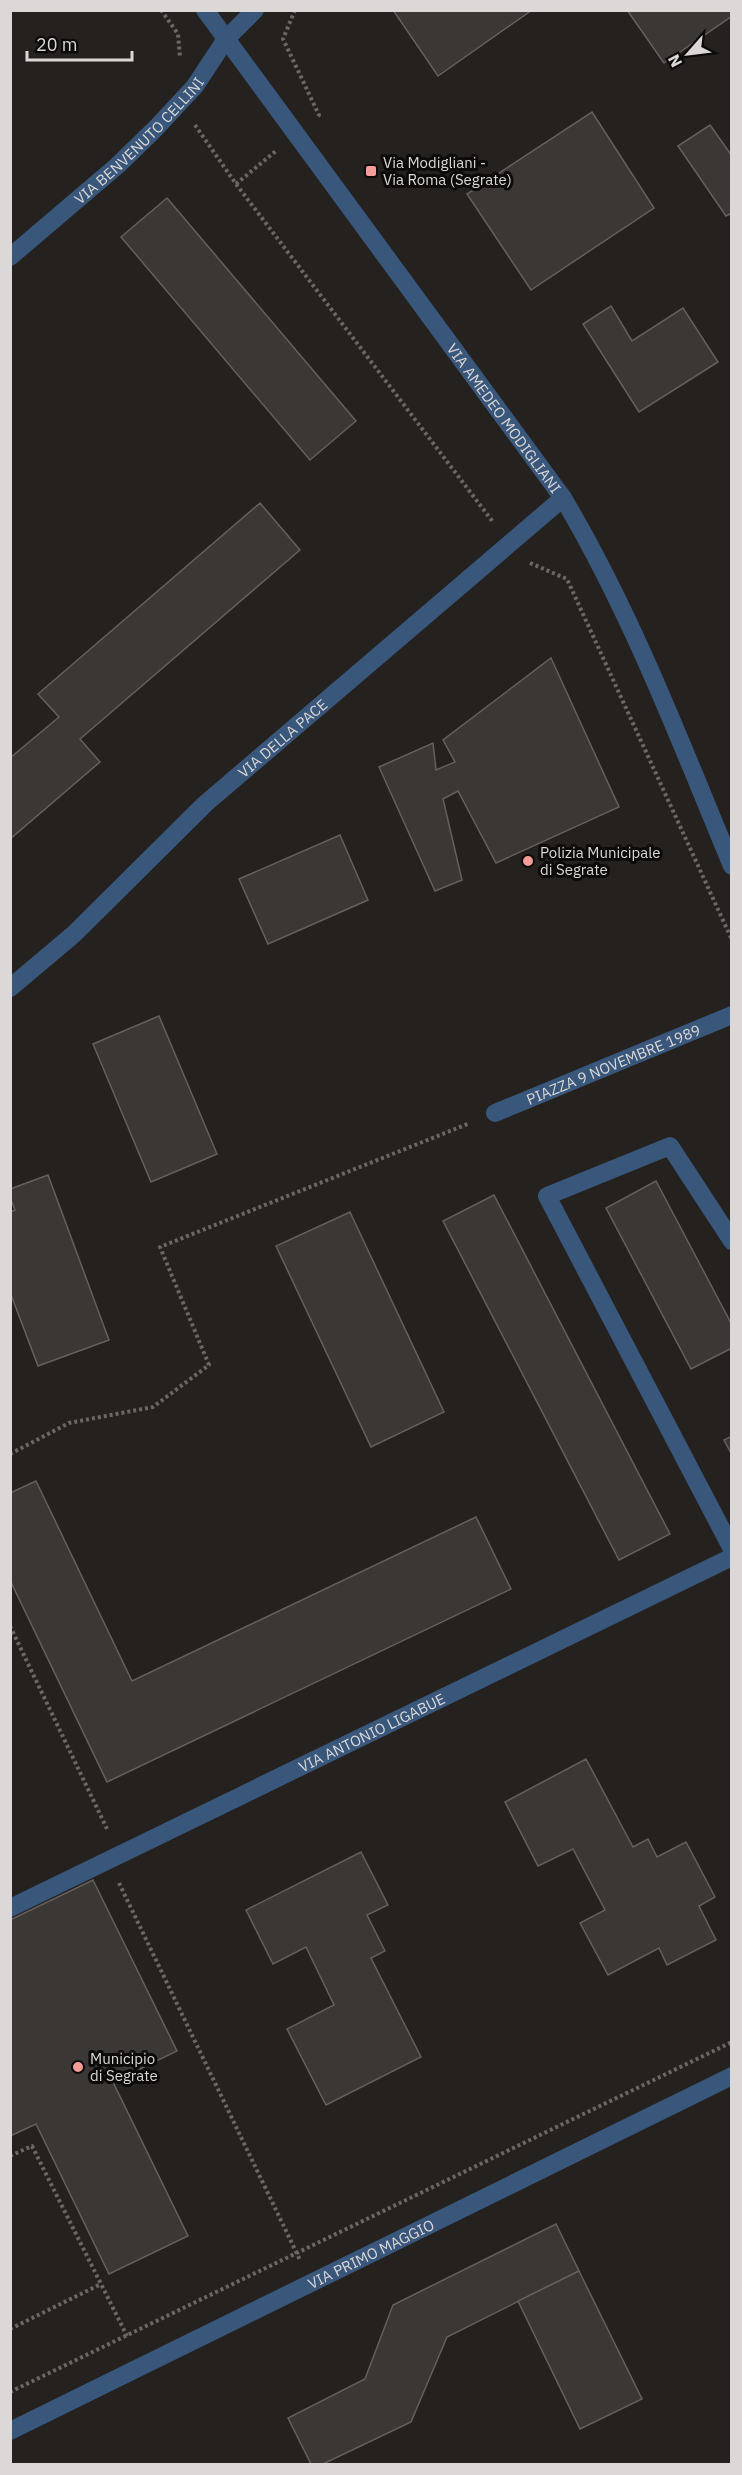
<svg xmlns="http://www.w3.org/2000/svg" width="742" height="2475" viewBox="0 0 742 2475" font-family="'IBM Plex Sans',sans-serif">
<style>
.building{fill:#3b3735;stroke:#65605e;stroke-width:1.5}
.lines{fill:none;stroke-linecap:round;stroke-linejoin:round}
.path{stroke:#6a6765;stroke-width:4;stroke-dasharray:3 3;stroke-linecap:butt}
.minor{stroke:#39567b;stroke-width:18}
.poi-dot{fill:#f59b98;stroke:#0c0b0a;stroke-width:2}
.labels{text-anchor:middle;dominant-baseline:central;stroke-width:6;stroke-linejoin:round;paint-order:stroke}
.street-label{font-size:15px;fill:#dbd8d7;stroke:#0c0b0a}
.poi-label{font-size:15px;fill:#dbd8d7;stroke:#0c0b0a;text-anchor:start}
</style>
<rect width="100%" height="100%" fill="#24211f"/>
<g class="building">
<polygon points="393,10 532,10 438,76"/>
<polygon points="627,10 732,10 732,16 664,63"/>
<polygon points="592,112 654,208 531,290 467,194"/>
<polygon points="710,125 732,156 732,213 726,216 678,146"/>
<polygon points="167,198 356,421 310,460 121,237"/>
<polygon points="611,306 632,341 683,308 718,362 639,412 583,324"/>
<polygon points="260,503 300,550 80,739 100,762 10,839 10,758 59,717 38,694"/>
<polygon points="551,658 619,807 496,863 458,791 443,799 462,880 435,891 379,767 433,743 436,770 455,762 443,740"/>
<polygon points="340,835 368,900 268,944 239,879"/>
<polygon points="159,1016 217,1154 151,1182 93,1044"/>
<polygon points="48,1175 109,1340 38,1366 10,1292 10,1212 15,1210 10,1197 10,1189"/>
<polygon points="656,1181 732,1325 732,1348 691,1369 606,1208"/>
<polygon points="494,1195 670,1534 619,1560 443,1221"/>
<polygon points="350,1212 444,1412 371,1447 276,1246"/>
<polygon points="732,1436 732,1455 724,1440"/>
<polygon points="36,1481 132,1681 476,1517 511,1589 107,1782 10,1580 10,1493"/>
<polygon points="586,1759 633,1847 648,1839 657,1857 686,1842 715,1897 699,1906 716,1940 667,1965 659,1948 608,1975 580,1923 605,1910 573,1849 538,1866 505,1802"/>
<polygon points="361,1852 388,1905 367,1915 385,1951 371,1958 421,2057 326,2105 287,2029 334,2005 306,1947 273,1964 246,1910"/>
<polygon points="93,1880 177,2051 113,2082 188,2236 109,2274 36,2124 10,2136 10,1920"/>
<polygon points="556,2224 579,2271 447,2337 411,2422 323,2464 311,2464 288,2418 365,2379 393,2305"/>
<polygon points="579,2271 642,2399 580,2429 518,2301"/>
</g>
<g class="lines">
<g class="path">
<polyline points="161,10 178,34 180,57"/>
<polyline points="295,10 283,39 319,115 317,117"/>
<polyline points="195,125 236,184 493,522"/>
<polyline points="236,184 277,150"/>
<polyline points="530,563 567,579 732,940"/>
<polyline points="10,1454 69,1423 153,1407 209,1365 160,1247 470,1123"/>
<polyline points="10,1626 108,1831"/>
<polyline points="119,1883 300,2260"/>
<polyline points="10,2156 32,2146 127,2336"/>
<polyline points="10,2329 101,2284"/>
<polyline points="10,2392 732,2042"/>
</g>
<g class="minor">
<path id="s1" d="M205,10L563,498C632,614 680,741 732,866"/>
<path id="s2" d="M10,257L118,165L156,128L195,86L226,39L255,10"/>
<path id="s3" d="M10,988L74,934L205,804L563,498"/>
<path id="s4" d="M495,1113L732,1015"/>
<polyline points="732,1241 670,1146 547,1196 732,1549"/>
<path id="s5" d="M10,1908L732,1557"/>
<path id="s6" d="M10,2431L732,2076"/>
</g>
</g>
<g class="poi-dot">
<rect x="365" y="165" width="12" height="12" rx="3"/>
<circle cx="528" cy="861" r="6"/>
<circle cx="78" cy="2067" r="6"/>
</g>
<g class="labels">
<g class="street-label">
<text stroke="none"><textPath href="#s2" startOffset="174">VIA BENVENUTO CELLINI</textPath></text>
<text stroke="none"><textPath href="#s1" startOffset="506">VIA AMEDEO MODIGLIANI</textPath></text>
<text stroke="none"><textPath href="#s3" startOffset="370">VIA DELLA PACE</textPath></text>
<text stroke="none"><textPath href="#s4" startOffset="128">PIAZZA 9 NOVEMBRE 1989</textPath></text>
<text stroke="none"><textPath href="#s5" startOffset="402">VIA ANTONIO LIGABUE</textPath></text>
<text stroke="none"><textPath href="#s6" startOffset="402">VIA PRIMO MAGGIO</textPath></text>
</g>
<g class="poi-label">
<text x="383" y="162">Via Modigliani -<tspan x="383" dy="17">Via Roma (Segrate)</tspan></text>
<text x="540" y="852">Polizia Municipale<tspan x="540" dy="17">di Segrate</tspan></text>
<text x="90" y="2058">Municipio<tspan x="90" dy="17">di Segrate</tspan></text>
</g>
</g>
<rect width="742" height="2475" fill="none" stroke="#dbd8d7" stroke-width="24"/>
<g transform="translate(688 54) rotate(242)" stroke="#0c0b0a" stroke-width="4.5" paint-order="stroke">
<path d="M0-4.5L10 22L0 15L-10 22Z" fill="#dbd8d7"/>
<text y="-9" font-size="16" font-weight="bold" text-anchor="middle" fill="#dbd8d7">N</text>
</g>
<path d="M27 51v9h105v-9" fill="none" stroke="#dbd8d7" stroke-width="3"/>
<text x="36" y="51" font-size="18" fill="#dbd8d7" stroke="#0c0b0a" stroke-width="4.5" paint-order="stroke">20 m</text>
</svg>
